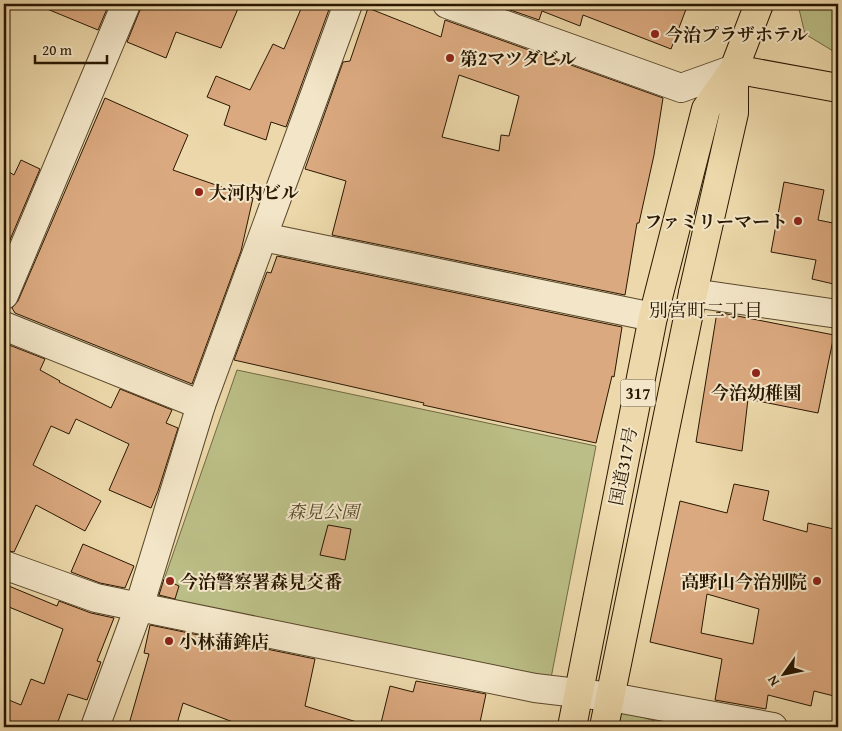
<svg xmlns="http://www.w3.org/2000/svg" width="842" height="731" viewBox="0 0 842 731" font-family="'Gentium Book Plus','Noto Serif JP',serif">
<style>
.green{fill:#bbbe86;stroke:#726a44}
.building{fill:#dba97f;stroke:#291701;fill-rule:evenodd}
.lines{fill:none;stroke-linecap:round;stroke-linejoin:round}
.minor-casing{stroke:#5a472b;stroke-width:30}
.major-casing{stroke:#291701;stroke-width:30}
.highway-casing{stroke:#291701;stroke-width:30}
.minor{stroke:#f3e6c8;stroke-width:28}
.major{stroke:#ecd8aa;stroke-width:28}
.highway{stroke:#ecd8aa;stroke-width:28}
.poi-dot{fill:#8f2418;stroke:#f3e6c8;stroke-width:2}
.labels{text-anchor:middle;dominant-baseline:central;stroke-width:4;stroke-linejoin:round;paint-order:stroke}
.shield{fill:#f3e6c8;stroke:#66553d;stroke-width:1}
.shield-label{font-size:16px;font-weight:bold;fill:#291701}
.poi-label{font-size:18px;font-weight:bold;fill:#291701;stroke:#f3e6c8;text-anchor:start}
.street-label{font-size:18px;fill:#291701;stroke:#f3e6c8}
.park-label{font-size:18px;font-style:italic;fill:#554929;stroke:#f3e6c8}
.neighbourhood-label{font-size:19px;fill:#291701;stroke:#f3e6c8}
</style>
<rect width="100%" height="100%" fill="#ecd8aa"/>
<filter id="stains"><feTurbulence type="fractalNoise" baseFrequency=".004" numOctaves="4"/><feColorMatrix values="0 0 0 0 .2 0 0 0 0 .09 0 0 0 0 .02 0 0 0 .5 -.17"/></filter>
<radialGradient id="worn" r=".72"><stop offset=".6" stop-color="#630" stop-opacity="0"/><stop offset="1" stop-color="#630" stop-opacity=".3"/></radialGradient>
<g class="green">
<polygon points="800,4 838,4 838,54 805,34 799,9"/>
<polygon points="237,370 596,446 551,678 158,597"/>
<polygon points="617,710 676,727 613,727"/>
</g>
<g class="building">
<polygon points="35,4 109,4 98,30"/>
<polygon points="141,4 240,4 221,48 176,32 166,58 127,42 140,10"/>
<polygon points="303,4 331,4 286,127 271,122 266,140 224,125 230,106 207,97 216,76 250,90 273,44 284,49"/>
<polygon points="493,4 688,4 671,49 583,15 580,26 542,11 539,20"/>
<path d="M368,8L441,37L445,20L663,98L654,155L639,223H637L625,295L332,235L346,181L305,169L343,62L350,61ZM459,75L519,96L509,136L501,135L499,151L442,137Z"/>
<polygon points="105,98 188,135 173,170 253,198 241,251 192,384 15,313 12,308 18,301"/>
<polygon points="21,160 40,169 4,254 4,169 14,175"/>
<polygon points="784,182 824,190 818,220 838,224 838,285 812,279 816,260 771,252"/>
<polygon points="277,256 622,327 614,377 612,376 596,443 423,405 424,403 234,360 267,272 271,273"/>
<polygon points="717,312 834,335 818,413 748,399 742,451 696,442"/>
<polygon points="4,343 45,359 40,370 60,381 59,382 111,408 120,389 172,410 166,423 178,428 158,491 151,508 109,490 129,444 76,419 69,434 51,426 33,465 101,501 85,531 36,505 14,552 4,550"/>
<path d="M734,484L769,491L763,520L807,532L808,523L838,530V697L814,691L811,706L768,695L766,709L715,700L722,659L650,642L680,501L727,513ZM707,594L759,609L753,644L701,633Z"/>
<polygon points="328,525 351,529 345,560 320,555"/>
<polygon points="83,544 134,566 125,588 100,583 71,572"/>
<polygon points="164,579 179,586 175,599 159,595"/>
<polygon points="4,584 57,606 59,601 91,613 114,618 97,661 101,662 87,700 68,694 56,727 4,727 4,698 21,705 31,679 44,684 63,629 4,605"/>
<polygon points="150,625 315,659 305,706 360,723 359,727 246,727 183,703 176,727 141,727 129,724 149,654 144,653"/>
<polygon points="416,681 486,694 479,727 380,727 390,686 413,692"/>
</g>
<g class="lines">
<defs>
<g id="minor">
<polyline points="447,4 681,88 734,69"/>
<polyline points="263,237 653,317"/>
<polyline points="693,293 838,314"/>
<polyline points="4,295 126,4"/>
<polyline points="4,326 201,405"/>
<polyline points="4,565 96,598 139,607 535,688 611,697 773,727"/>
<polyline points="95,727 139,607 201,405 348,4"/>
</g>
<polyline id="major" points="734,69 838,88"/>
<g id="highway">
<polyline points="572,727 653,317 706,109 734,69 759,4"/>
<polyline points="604,727 693,293 734,113 734,69"/>
</g>
</defs>
<use href="#minor" class="minor-casing"/>
<use href="#major" class="major-casing"/>
<use href="#highway" class="highway-casing"/>
<use href="#minor" class="minor"/>
<use href="#major" class="major"/>
<use href="#highway" class="highway"/>
</g>
<g class="poi-dot">
<circle cx="655" cy="34" r="5"/>
<circle cx="450" cy="58" r="5"/>
<circle cx="199" cy="192" r="5"/>
<circle cx="798" cy="221" r="5"/>
<circle cx="756" cy="373" r="5"/>
<circle cx="170" cy="581" r="5"/>
<circle cx="817" cy="581" r="5"/>
<circle cx="169" cy="641" r="5"/>
</g>
<g class="labels">
<rect class="shield" x="620.5" y="379.5" width="35" height="27" rx="4"/>
<g class="shield-label">
<text x="638" y="393">317</text>
</g>
<g class="poi-label">
<text x="665" y="34">今治プラザホテル</text>
<text x="460" y="58">第2マツダビル</text>
<text x="209" y="192">大河内ビル</text>
<text x="788" y="221" text-anchor="end">ファミリーマート</text>
<text x="756" y="392" text-anchor="middle">今治幼稚園</text>
<text x="180" y="581">今治警察署森見交番</text>
<text x="807" y="581" text-anchor="end">高野山今治別院</text>
<text x="179" y="641">小林蒲鉾店</text>
</g>
<g class="street-label">
<text transform="translate(623 466) rotate(-79)">国道317号</text>
</g>
<g class="park-label">
<text x="323" y="511">森見公園</text>
</g>
<g class="neighbourhood-label">
<text x="706" y="310">別宮町二丁目</text>
</g>
</g>
<rect width="842" height="731" fill="none" stroke="#ecd8aa" stroke-width="20"/>
<rect x="5" y="5" width="832" height="721" fill="none" stroke="#291701" stroke-width="2.5"/>
<rect x="10" y="10" width="822" height="711" fill="none" stroke="#291701"/>
<g transform="translate(784 674) rotate(237)" stroke="#f3e6c8" stroke-width="4" paint-order="stroke">
<path d="M0-4L9 19L0 12L-9 19Z" fill="#291701"/>
<text y="-8" font-size="14" font-weight="bold" text-anchor="middle" fill="#291701">N</text>
</g>
<path d="M35 55v8h72v-8" fill="none" stroke="#291701" stroke-width="2.5"/>
<text x="42" y="55" font-size="15" fill="#291701" stroke="#f3e6c8" stroke-width="4" paint-order="stroke">20 m</text>
<rect width="100%" height="100%" filter="url(#stains)"/>
<rect width="100%" height="100%" fill="url(#worn)"/>
</svg>
